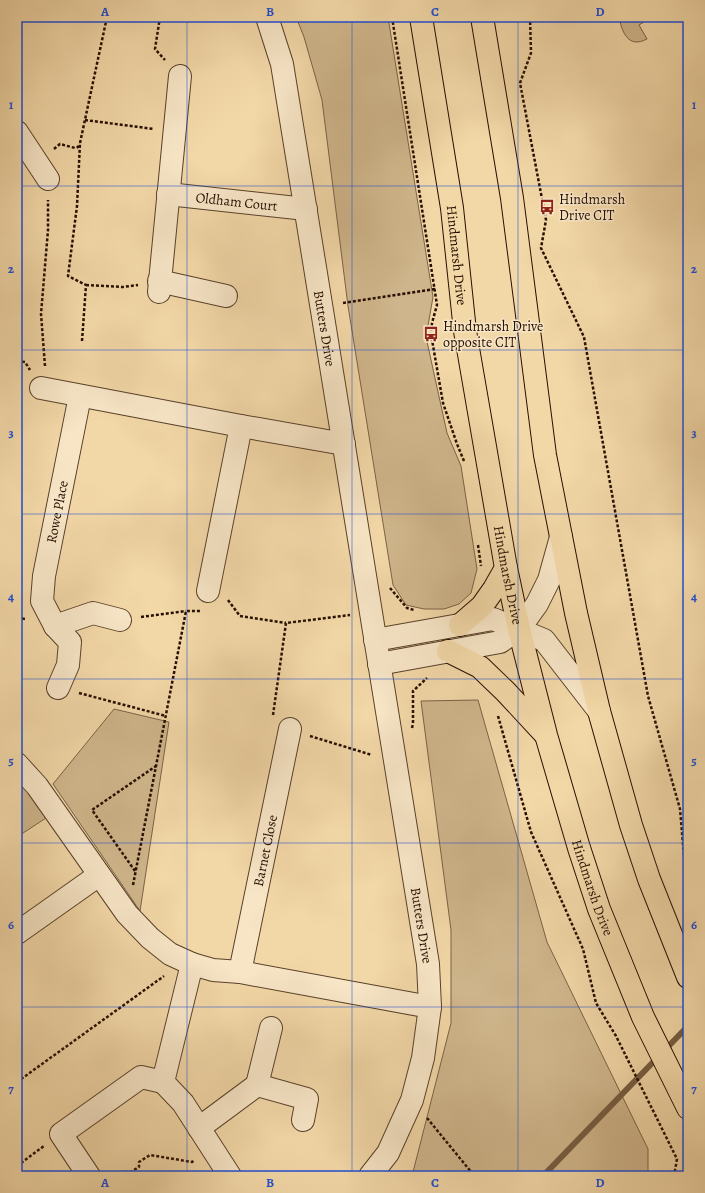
<svg xmlns="http://www.w3.org/2000/svg" width="705" height="1193" viewBox="0 0 705 1193" font-family="Alegreya,serif">
<style>
.green{fill:#cfb58b;stroke:#7a6246}
.lines{fill:none;stroke-linecap:round;stroke-linejoin:round}
.stream{stroke:#775e42;stroke-width:6}
.minor-casing{stroke:#59412a;stroke-width:24}
.major-casing{stroke:#260f00;stroke-width:24}
.path{stroke:#260f00;stroke-width:2.5;stroke-dasharray:3 2;stroke-linecap:butt}
.minor{stroke:#f7e5c6;stroke-width:22}
.major{stroke:#f2d7a7;stroke-width:22}
.grid{fill:none;stroke:#1d4ed8;stroke-width:1;stroke-opacity:0.55}
.labels{text-anchor:middle;dominant-baseline:central;stroke-width:3;stroke-linejoin:round;paint-order:stroke}
.poi-label{font-size:14px;fill:#260f00;stroke:#f7e5c6;text-anchor:start}
.street-label{font-size:14px;fill:#260f00;stroke:#f7e5c6}
.neatline{fill:none;stroke:#1d4ed8;stroke-width:1.5}
.grid-label{font-size:13px;text-anchor:middle;font-weight:bold;fill:#1d4ed8}
</style>
<rect width="100%" height="100%" fill="#f2d7a7"/>
<filter id="stains"><feTurbulence type="fractalNoise" baseFrequency=".005" numOctaves="4"/><feColorMatrix values="0 0 0 0 .2 0 0 0 0 .09 0 0 0 0 .02 0 0 0 .5 -.17"/></filter>
<radialGradient id="worn" r=".72"><stop offset=".6" stop-color="#630" stop-opacity="0"/><stop offset="1" stop-color="#630" stop-opacity=".3"/></radialGradient>
<g class="green">
<polygon points="296,17 388,17 433,297 426,337 447,433 461,466 477,569 471,593 459,604 444,609 424,609 406,605 393,585 348,306 322,100 304,37"/>
<path d="M619,17H652L639,25L647,39C628,49 622,32 619,17Z"/>
<polygon points="478,700 547,942 648,1149 648,1176 412,1176 451,1023 451,930 421,701"/>
<polygon points="114,709 169,722 140,911 53,784"/>
<polygon points="17,778 20,780 46,818 17,837"/>
</g>
<g class="lines">
<polyline class="stream" points="543,1176 688,1026"/>
<defs>
<g id="minor">
<path id="s1" d="M267,17L282,64L428,964L430,1007L423,1058L412,1100L388,1153L370,1176"/>
<polyline points="17,132 48,179"/>
<path id="s2" d="M168,194L306,209"/>
<polyline points="159,281 226,296"/>
<polyline points="159,292 180,76"/>
<polyline points="41,388 241,426 344,444"/>
<polyline points="208,591 241,426"/>
<polyline points="55,626 93,613 120,620"/>
<polyline points="375,640 493,619 544,640 599,711"/>
<polyline points="379,664 500,642 519,629 537,604 549,580 561,537"/>
<path id="s3" d="M58,688L68,665L70,642L55,626L42,601L44,576L80,396"/>
<polyline points="17,764 37,786 127,914 150,938 170,954 192,964 213,970 240,972 430,1007"/>
<polyline points="17,933 99,875"/>
<path id="s4" d="M240,972L290,729"/>
<polyline points="163,1082 183,1103 230,1176"/>
<polyline points="257,1085 271,1028"/>
<polyline points="199,1128 257,1085 307,1099 303,1120"/>
<polyline points="89,1176 61,1134 141,1077 163,1082 192,964"/>
</g>
<g id="major">
<path id="s5" d="M421,17L452,208L465,331L506,568L519,629L546,735L579,848L599,909L643,1017L688,1108"/>
<polyline points="482,17 512,198 545,455 576,613 599,711 631,825 649,879 688,977"/>
<polyline points="460,625 482,606 494,589 506,568"/>
<polyline points="448,651 480,667 505,691 544,733"/>
</g>
</defs>
<use href="#minor" class="minor-casing"/>
<use href="#major" class="major-casing"/>
<g class="path">
<polyline points="160,17 155,49 165,60"/>
<polyline points="392,17 437,305 432,323 431,334 443,403 457,444 464,461"/>
<polyline points="530,17 531,53 520,83 546,220 541,248 584,337 648,696 680,809 688,904"/>
<polyline points="85,120 154,129"/>
<polyline points="54,149 60,144 75,148 78,147 80,144"/>
<polyline points="86,285 123,287 138,285"/>
<polyline points="343,303 435,289"/>
<polyline points="82,341 86,285 68,276 77,206 80,143 107,17"/>
<polyline points="17,361 25,362 30,370"/>
<polyline points="45,366 41,314 48,230 48,200"/>
<polyline points="478,545 481,566"/>
<polyline points="390,588 407,608 414,610"/>
<polyline points="228,600 240,616 286,623"/>
<polyline points="141,617 186,611"/>
<polyline points="17,618 26,619"/>
<polyline points="79,693 166,716"/>
<polyline points="273,715 286,623 350,615"/>
<polyline points="498,716 531,832 583,949 596,1003 616,1036 677,1159 674,1176"/>
<polyline points="412,728 413,724 413,691 427,678"/>
<polyline points="310,736 372,755"/>
<polyline points="135,871 92,810 156,766"/>
<polyline points="133,885 186,611 200,611"/>
<polyline points="17,1082 164,976"/>
<polyline points="427,1118 472,1173 470,1176"/>
<polyline points="17,1166 44,1146"/>
<polyline points="117,1176 124,1171 129,1173 139,1167 139,1162 150,1155 192,1162 195,1160"/>
</g>
<use href="#minor" class="minor"/>
<use href="#major" class="major"/>
</g>
<path class="grid" d="M187,17V1176M352,17V1176M518,17V1176M17,186H688M17,350H688M17,514H688M17,679H688M17,843H688M17,1007H688"/>
<defs>
<symbol id="bus-bare" viewBox="-9 -9 18 18"><path d="M-5-6H5V4H4V6H2V4H-2V6H-4V4H-5ZM-3.5-4V0h7V-4ZM-3.5 1.2v1.5H-2V1.2ZM2 1.2v1.5H3.5V1.2Z" fill="#8f2418" stroke="#f7e5c6" stroke-width="2.5" paint-order="stroke"/></symbol>
</defs>
<g fill-rule="evenodd">
<use href="#bus-bare" x="536" y="196" width="22" height="22"/>
<use href="#bus-bare" x="420" y="323" width="22" height="22"/>
</g>
<g class="labels">
<g class="poi-label">
<text x="559" y="199">Hindmarsh<tspan x="559" dy="16">Drive CIT</tspan></text>
<text x="443" y="326">Hindmarsh Drive<tspan x="443" dy="16">opposite CIT</tspan></text>
</g>
<g class="street-label">
<text stroke="none"><textPath href="#s2" startOffset="69">Oldham Court</textPath></text>
<text stroke="none"><textPath href="#s5" startOffset="241">Hindmarsh Drive</textPath></text>
<text stroke="none"><textPath href="#s1" startOffset="317">Butters Drive</textPath></text>
<text stroke="none"><textPath href="#s3" startOffset="189">Rowe Place</textPath></text>
<text stroke="none"><textPath href="#s5" startOffset="565">Hindmarsh Drive</textPath></text>
<text stroke="none"><textPath href="#s4" startOffset="124">Barnet Close</textPath></text>
<text stroke="none"><textPath href="#s5" startOffset="889">Hindmarsh Drive</textPath></text>
<text stroke="none"><textPath href="#s1" startOffset="922">Butters Drive</textPath></text>
</g>
</g>
<rect width="705" height="1193" fill="none" stroke="#f2d7a7" stroke-width="44"/>
<rect x="22" y="22" width="661" height="1149" class="neatline"/>
<g class="grid-label">
<text x="105" y="16">A</text>
<text x="270" y="16">B</text>
<text x="435" y="16">C</text>
<text x="600" y="16">D</text>
<text x="11" y="109">1</text>
<text x="694" y="109">1</text>
<text x="11" y="273">2</text>
<text x="694" y="273">2</text>
<text x="11" y="437">3</text>
<text x="694" y="437">3</text>
<text x="11" y="601">4</text>
<text x="694" y="601">4</text>
<text x="11" y="765">5</text>
<text x="694" y="765">5</text>
<text x="11" y="929">6</text>
<text x="694" y="929">6</text>
<text x="11" y="1093">7</text>
<text x="694" y="1093">7</text>
<text x="105" y="1187">A</text>
<text x="270" y="1187">B</text>
<text x="435" y="1187">C</text>
<text x="600" y="1187">D</text>
</g>
<rect width="100%" height="100%" filter="url(#stains)"/>
<rect width="100%" height="100%" fill="url(#worn)"/>
</svg>
